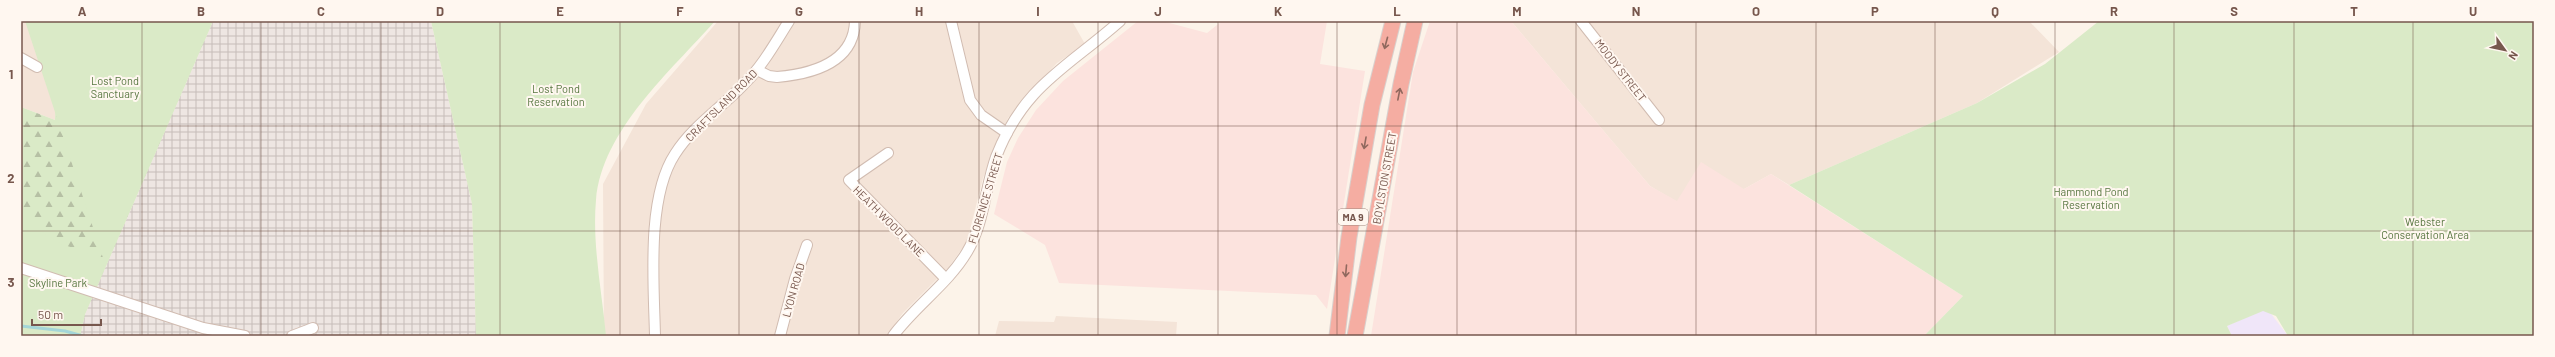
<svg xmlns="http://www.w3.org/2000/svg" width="2555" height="357" viewBox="0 0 2555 357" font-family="Barlow,sans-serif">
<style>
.residential{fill:#f4e4d8}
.commercial{fill:#fce3de}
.industrial{fill:url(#industrial-grid)}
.education{fill:#f0e6f9}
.forest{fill:url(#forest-firs)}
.park{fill:#daeac7}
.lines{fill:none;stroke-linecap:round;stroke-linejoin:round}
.stream{stroke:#a4d6d8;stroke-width:3}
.minor-casing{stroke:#d1bcb1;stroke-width:12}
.highway-casing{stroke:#d9d0cd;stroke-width:17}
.minor{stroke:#fff;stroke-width:10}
.highway{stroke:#f5ada2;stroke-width:15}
.oneway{stroke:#90685e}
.grid{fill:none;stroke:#77574d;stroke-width:1;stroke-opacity:0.55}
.labels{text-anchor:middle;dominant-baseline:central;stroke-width:4;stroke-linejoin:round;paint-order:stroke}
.shield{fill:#fff7f0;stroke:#a0877e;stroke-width:1}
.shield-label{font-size:10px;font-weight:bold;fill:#77574d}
.street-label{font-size:11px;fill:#77574d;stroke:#fff7f0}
.park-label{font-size:11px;fill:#587741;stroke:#fff7f0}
.neatline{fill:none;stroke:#77574d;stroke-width:1.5}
.grid-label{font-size:13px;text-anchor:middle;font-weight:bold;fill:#77574d}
</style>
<defs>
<pattern id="industrial-grid" width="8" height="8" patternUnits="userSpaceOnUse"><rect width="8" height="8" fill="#eee6e2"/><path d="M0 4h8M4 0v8" fill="none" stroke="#c6bdb9"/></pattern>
<pattern id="forest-firs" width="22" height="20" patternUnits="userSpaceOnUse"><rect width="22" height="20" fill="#daeac7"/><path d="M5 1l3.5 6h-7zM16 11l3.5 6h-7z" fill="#b6c0a4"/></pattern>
</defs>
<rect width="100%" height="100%" fill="#fcf3e9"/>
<g class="residential">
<polygon points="21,21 58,21 55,120 21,107"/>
<polygon points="718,21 1072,21 1085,44 1057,63 1025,97 1008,118 983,178 967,242 948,268 903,313 886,336 604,336 603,184 646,104"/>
<polygon points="1511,21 2029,21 2059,52 1977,103 1789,185 1771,174 1744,189 1677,202 1650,186"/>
<polygon points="1056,316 1177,322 1176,336 995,336 999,321 1054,322"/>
</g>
<g class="commercial">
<polygon points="1138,21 1162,21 1207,33 1222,21 1327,21 1320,64 1365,71 1327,309 1316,295 1059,283 1045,245 994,214 1007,162 1018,138 1036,110 1063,81"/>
<polygon points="1430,21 1511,21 1650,186 1677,201 1701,162 1744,189 1771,174 1963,296 1924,336 1371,336 1413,72"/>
</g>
<polygon class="industrial" points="213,21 431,21 472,204 476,336 80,336 85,314"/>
<polygon class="education" points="2260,311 2269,311 2288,336 2232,336 2227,326"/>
<polygon class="forest" points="58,21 213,21 85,314 80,336 21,330 21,107 55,120"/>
<g class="park">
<polygon points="25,21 213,21 85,314 80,336 21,336 21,212 37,229 61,244 83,251 106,267"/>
<path d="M431,21H715C671,71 602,130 596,200C592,244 602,292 606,336H476L472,204Z"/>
<polygon points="2099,21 2534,21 2534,336 2288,336 2276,316 2263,311 2227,326 2232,336 1924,336 1963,296 1789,185 1977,103 2045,64"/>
</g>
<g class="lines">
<polyline class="stream" points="21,326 65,331 83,336"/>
<defs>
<g id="minor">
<polyline points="951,21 970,100 981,115 1007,133"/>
<polyline points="1581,21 1659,120"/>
<polyline points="21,58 37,67"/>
<path d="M757,70L769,76L777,77C811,74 854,63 855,21"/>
<polyline points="888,153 849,180 945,278"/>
<polyline points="21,268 203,328 245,336"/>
<polyline points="292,336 313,328"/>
<path d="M655,336C654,285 646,198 675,154C693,126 720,109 743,85C762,67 775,43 789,21"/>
<polyline points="780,336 795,279 807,245"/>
<path d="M893,336C915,306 948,284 967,252C984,224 985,188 996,157C1024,85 1067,68 1120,21"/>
</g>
<g id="highway">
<polyline points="1337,336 1349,237 1372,105 1393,21"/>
<polyline points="1355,336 1401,84 1415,21"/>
</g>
</defs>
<use href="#minor" class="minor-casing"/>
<use href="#highway" class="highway-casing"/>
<use href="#minor" class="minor"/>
<use href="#highway" class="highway"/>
</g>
<defs><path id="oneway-shaft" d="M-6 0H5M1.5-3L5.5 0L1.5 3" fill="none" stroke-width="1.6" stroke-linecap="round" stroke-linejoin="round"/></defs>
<g class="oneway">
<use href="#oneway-shaft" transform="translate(1386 43) rotate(105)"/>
<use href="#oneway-shaft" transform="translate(1399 94) rotate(-79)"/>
<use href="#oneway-shaft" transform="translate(1365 143) rotate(100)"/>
<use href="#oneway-shaft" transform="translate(1346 271) rotate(95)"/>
</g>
<path class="grid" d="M142,21V336M261,21V336M381,21V336M500,21V336M620,21V336M739,21V336M859,21V336M979,21V336M1098,21V336M1218,21V336M1337,21V336M1457,21V336M1576,21V336M1696,21V336M1816,21V336M1935,21V336M2055,21V336M2174,21V336M2294,21V336M2413,21V336M21,126H2534M21,231H2534"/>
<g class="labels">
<rect class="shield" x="1338" y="209" width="30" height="16" rx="3"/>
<g class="shield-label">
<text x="1353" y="217">MA 9</text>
</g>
<g class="street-label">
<text transform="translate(1621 70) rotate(52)">MOODY STREET</text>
<text transform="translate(721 105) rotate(-45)">CRAFTSLAND ROAD</text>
<text transform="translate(1384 178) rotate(-80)">BOYLSTON STREET</text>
<text transform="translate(985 198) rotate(-73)">FLORENCE STREET</text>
<text transform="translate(889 221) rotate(45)">HEATH WOOD LANE</text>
<text transform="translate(793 290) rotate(-74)">LYON ROAD</text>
</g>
<g class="park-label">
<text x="115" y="80">Lost Pond<tspan x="115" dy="13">Sanctuary</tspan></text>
<text x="556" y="88">Lost Pond<tspan x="556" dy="13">Reservation</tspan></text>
<text x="2091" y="191">Hammond Pond<tspan x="2091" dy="13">Reservation</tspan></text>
<text x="2425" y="221">Webster<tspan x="2425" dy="13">Conservation Area</tspan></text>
<text x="58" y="282">Skyline Park</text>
</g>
</g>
<rect width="2555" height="357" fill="none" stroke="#fff7f0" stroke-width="44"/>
<g transform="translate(2505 50) rotate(123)" stroke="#fff7f0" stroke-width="3" paint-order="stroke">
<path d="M0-3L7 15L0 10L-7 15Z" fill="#77574d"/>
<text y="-6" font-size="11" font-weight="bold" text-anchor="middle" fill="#77574d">N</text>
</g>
<path d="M32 319v6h69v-6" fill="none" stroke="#77574d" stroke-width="2"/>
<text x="38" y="319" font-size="12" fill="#77574d" stroke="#fff7f0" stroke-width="3" paint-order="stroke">50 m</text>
<rect x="22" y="22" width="2511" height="313" class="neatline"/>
<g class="grid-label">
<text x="82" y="16">A</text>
<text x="201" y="16">B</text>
<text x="321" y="16">C</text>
<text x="440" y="16">D</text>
<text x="560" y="16">E</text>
<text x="680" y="16">F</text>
<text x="799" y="16">G</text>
<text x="919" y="16">H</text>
<text x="1038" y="16">I</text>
<text x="1158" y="16">J</text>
<text x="1278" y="16">K</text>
<text x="1397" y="16">L</text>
<text x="1517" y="16">M</text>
<text x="1636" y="16">N</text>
<text x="1756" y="16">O</text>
<text x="1875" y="16">P</text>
<text x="1995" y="16">Q</text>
<text x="2114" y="16">R</text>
<text x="2234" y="16">S</text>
<text x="2354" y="16">T</text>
<text x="2473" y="16">U</text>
<text x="11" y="79">1</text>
<text x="11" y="183">2</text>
<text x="11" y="287">3</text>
</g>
</svg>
